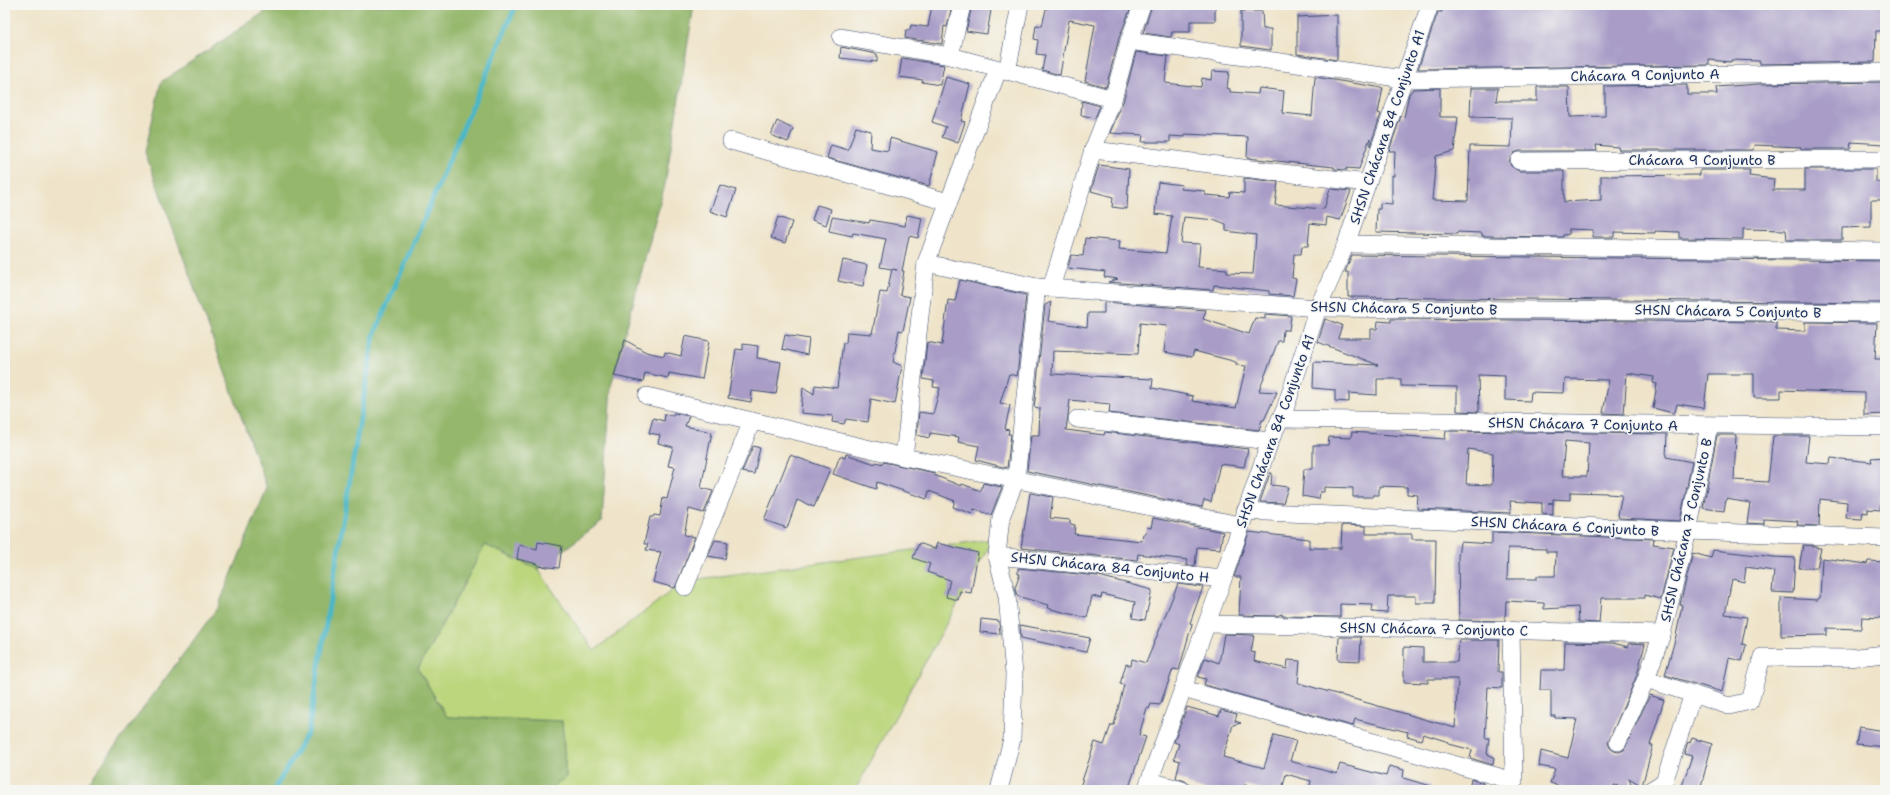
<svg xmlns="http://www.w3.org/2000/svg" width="1890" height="795" viewBox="0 0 1890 795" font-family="'Shantell Sans',sans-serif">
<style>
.green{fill:#bbd67c;stroke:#6b826d}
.forest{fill:#94b76c;stroke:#587365}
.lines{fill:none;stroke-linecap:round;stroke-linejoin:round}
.stream{stroke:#4bb7c7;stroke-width:5}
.building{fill:#a99dc7;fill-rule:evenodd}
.minor-casing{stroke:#3b4a6e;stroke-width:18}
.minor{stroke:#fff;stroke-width:17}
.labels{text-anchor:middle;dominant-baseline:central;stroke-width:3;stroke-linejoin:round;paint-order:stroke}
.street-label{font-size:14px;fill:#1b2f5e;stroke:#f6f6f2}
</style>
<rect width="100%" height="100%" fill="#f6f6f2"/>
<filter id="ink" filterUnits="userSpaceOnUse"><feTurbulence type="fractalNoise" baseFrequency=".025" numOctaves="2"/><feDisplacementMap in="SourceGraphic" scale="8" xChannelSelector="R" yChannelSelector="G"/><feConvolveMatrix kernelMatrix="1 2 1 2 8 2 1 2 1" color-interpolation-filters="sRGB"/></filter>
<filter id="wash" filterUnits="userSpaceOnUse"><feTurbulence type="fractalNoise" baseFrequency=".012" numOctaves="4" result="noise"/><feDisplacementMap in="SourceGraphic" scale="16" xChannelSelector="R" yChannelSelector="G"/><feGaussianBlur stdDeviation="0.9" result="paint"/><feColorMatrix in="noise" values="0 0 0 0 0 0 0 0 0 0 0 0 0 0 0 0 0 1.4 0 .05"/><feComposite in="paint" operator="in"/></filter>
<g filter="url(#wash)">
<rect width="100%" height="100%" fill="#efe4c9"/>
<polygon class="green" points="993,539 855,790 550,790 566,777 562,721 447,717 418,669 485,545 538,569 594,651 684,581"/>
<polygon class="forest" points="275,5 694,5 665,184 611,386 602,521 538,569 485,545 418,669 447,717 562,721 566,777 550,790 83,790 218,607 267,488 145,152 161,82"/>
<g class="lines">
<polyline class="stream" points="274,790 308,732 374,335 516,5"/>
</g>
<g id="blocks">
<g class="building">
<polygon points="932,5 952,5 947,27 944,26 942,44 905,38 906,30 910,30 911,25 928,27"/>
<polygon points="1047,5 1108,5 1130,10 1119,38 1106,87 1085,81 1095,25 1069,20 1060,75 1042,70 1045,55 1036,54 1038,40 1034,39 1036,25 1042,26"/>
<polygon points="1152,5 1215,5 1215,21 1190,21 1190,32 1172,32 1171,37 1143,33"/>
<polygon points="1442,5 1538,5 1538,8 1579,8 1579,5 1885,5 1885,31 1876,31 1875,62 1760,64 1760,61 1731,60 1731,62 1709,60 1709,65 1418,69 1438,12 1442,12"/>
<polygon points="972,6 991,10 987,34 966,31"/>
<polygon points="1241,11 1262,11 1263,29 1271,29 1271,50 1241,46"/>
<polygon points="1337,15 1337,60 1297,54 1297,17"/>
<polygon points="841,47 877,54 877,62 840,58"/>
<polygon points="1136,52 1168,56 1165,83 1201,87 1202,78 1211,80 1212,71 1229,72 1227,88 1230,89 1230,92 1258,94 1259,88 1284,91 1282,113 1312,116 1315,77 1383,88 1378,113 1381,114 1370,146 1370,138 1359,169 1346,168 1347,170 1334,169 1334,167 1247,158 1248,137 1185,134 1185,137 1170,136 1170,142 1142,142 1143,135 1110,133 1123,102"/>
<polygon points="902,58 944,65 940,85 922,82 923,80 899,77"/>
<polygon points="946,77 970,84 961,121 965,122 958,143 942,137 946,127 932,122"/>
<polygon points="1885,82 1885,144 1851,142 1850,149 1801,149 1801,147 1754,145 1753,150 1619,150 1618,147 1596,145 1597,151 1519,151 1514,153 1509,161 1511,166 1519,171 1564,171 1564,202 1601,200 1601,176 1700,175 1700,170 1750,170 1749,176 1774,179 1773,190 1805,190 1805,169 1876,169 1876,182 1885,182 1885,200 1871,200 1871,227 1842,228 1842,240 1787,240 1786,230 1743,229 1743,239 1679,238 1679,232 1655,231 1655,233 1614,232 1614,237 1593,237 1593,230 1569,229 1569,234 1563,235 1563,237 1482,236 1482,233 1457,232 1457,234 1376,232 1377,209 1380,209 1380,203 1392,204 1392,175 1394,176 1395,151 1389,151 1401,116 1404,117 1409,94 1413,89 1440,88 1440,117 1458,117 1454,151 1436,156 1432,200 1468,201 1470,146 1511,147 1512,118 1470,117 1471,88 1498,88 1496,101 1537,101 1537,87 1569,87 1570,117 1605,116 1605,86 1687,85 1687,94 1717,94 1716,87 1759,84"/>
<polygon points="1082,101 1100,106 1095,118 1081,115"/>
<polygon points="777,121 793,129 788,142 771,135"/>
<polygon points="856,127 871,131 870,148 888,151 890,138 938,152 929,186 827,158 831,145 848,150"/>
<polygon points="1099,165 1129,169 1127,209 1112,207 1113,197 1091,191"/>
<path d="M1244,178L1278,182L1275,205L1324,209L1330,189L1351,191L1340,220L1327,217L1326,225L1310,223L1308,246H1302L1301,254H1294L1292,278L1296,279L1293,296L1269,294V291L1242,288L1214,285L1213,290L1108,282L1118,279L1104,277L1105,272L1068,268L1071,255L1083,256L1085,238L1120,241L1119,249L1166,253L1172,216L1155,214L1158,182L1182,185L1181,189L1205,191V195L1229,197L1230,192L1244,193ZM1184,217L1216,220L1226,224V231L1256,235L1253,274L1227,273V269L1198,267L1200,244L1181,243Z"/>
<polygon points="720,185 736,190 727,217 710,211"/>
<polygon points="817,205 831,209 826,225 812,220"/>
<polygon points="907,215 922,218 918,238 909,236 902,271 904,271 900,295 910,297 903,331 899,330 893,362 902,366 895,404 871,399 868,422 846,419 844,424 832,422 833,416 801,413 803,387 814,394 815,385 837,388 843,343 846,343 847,332 872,334 880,292 887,293 892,269 897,270 880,267 886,239 853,233 852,236 829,231 832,217 869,223 870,220 905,226"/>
<polygon points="778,217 792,222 785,243 771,238"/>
<polygon points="1352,255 1885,261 1885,303 1348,297 1348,272 1345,272"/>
<polygon points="843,260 867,265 863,286 838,281"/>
<polygon points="960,280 1026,295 1017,376 1009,374 1000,403 1010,405 1005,429 1009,430 1008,434 1011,434 1007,468 976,460 979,446 958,442 959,437 930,433 929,438 917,435 919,412 933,414 940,388 933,387 934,381 923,379 927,342 942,345 948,300 955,301"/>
<path d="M1051,302L1048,321L1087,327L1088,313H1104V302L1206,310L1203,319L1249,334L1255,318L1265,319V314L1291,316L1289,330H1283L1282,341H1278L1259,391L1277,392L1264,420H1262L1259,430L1109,413L1110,404L1070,400L1066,430L1104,435L1105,432L1248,449L1244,467L1220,464L1211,502L1204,500L1202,507L1027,471L1031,435H1039L1040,408L1034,407L1035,400L1045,305ZM1140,323L1167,326L1164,352L1192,357L1194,351L1233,361L1237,363L1236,365L1246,366L1236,408L1192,401L1193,396L1152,388L1153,379L1052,374L1053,351L1138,354Z"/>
<polygon points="1325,319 1342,325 1338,338 1371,338 1371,329 1377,329 1378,321 1391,322 1391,319 1776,322 1776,330 1805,331 1805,322 1877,323 1875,359 1884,359 1885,414 1864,415 1864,393 1781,390 1781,398 1754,398 1754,374 1708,374 1704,408 1677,404 1675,412 1673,413 1653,408 1657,384 1653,383 1654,377 1627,373 1624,414 1603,413 1609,380 1565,379 1564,393 1531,392 1530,401 1505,400 1505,376 1478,375 1479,412 1457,411 1457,387 1401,386 1401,379 1377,379 1377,395 1349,393 1349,402 1335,401 1335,390 1313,388 1314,362 1378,365 1318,342"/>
<polygon points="785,335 809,339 807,355 782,349"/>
<polygon points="685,336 709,341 702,379 669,373 668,378 645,373 643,382 614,376 625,340 646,352 664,356 665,352 681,356"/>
<polygon points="743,344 758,346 757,358 781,362 776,394 752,391 751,402 728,398 736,349 743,350"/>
<polygon points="674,413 689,416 685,426 712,432 701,488 713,491 704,513 689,509 684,535 695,537 675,588 653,582 661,552 646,550 648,544 644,544 650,517 653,517 654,515 660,516 663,498 667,499 675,467 668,466 673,447 658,443 660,435 649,433 653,418 664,421 665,414 673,416"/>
<path d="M1446,431L1667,434L1666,457L1692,462L1680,521L1619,518L1618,515L1622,495L1607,494V493L1570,492V500L1553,499V503H1548H1553V515L1542,514V503L1510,501L1511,513L1417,509L1418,495L1407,494V487L1379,486V495H1373V497H1353V488L1324,487V492H1320L1319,499L1302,496L1304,469H1313V445H1328L1329,437L1351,438L1352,432L1445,439ZM1565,441L1589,443L1587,476H1562ZM1468,449L1493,453L1492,485L1466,484Z"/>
<polygon points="1717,435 1736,435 1734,480 1768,482 1773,436 1809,436 1806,462 1830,464 1831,458 1872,462 1871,458 1885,457 1885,495 1881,495 1880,510 1868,509 1868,513 1863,512 1862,519 1846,518 1847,502 1820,499 1819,526 1797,525 1798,521 1764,519 1764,524 1747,523 1750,503 1726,499 1724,511 1703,508"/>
<polygon points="753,446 760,448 754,474 742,472"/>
<polygon points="846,454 875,464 876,462 883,464 883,462 935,473 934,475 961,486 962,484 981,491 983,483 1002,487 991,515 974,509 972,514 953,507 955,501 929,491 927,499 877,482 876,489 833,474 840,456 845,458"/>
<polygon points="790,455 830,469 814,507 797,500 787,528 764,520"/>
<polygon points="1270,473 1272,473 1271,485 1288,487 1283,503 1260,502"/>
<polygon points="1030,493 1053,497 1050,518 1070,520 1070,524 1075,525 1074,534 1142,541 1143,534 1146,534 1147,527 1151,528 1153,518 1223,532 1220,549 1197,547 1195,566 1186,565 1188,560 1138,554 1137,560 1021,548"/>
<polygon points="1342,525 1366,526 1366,534 1412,534 1412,539 1436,539 1435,603 1416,603 1416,596 1388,596 1387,613 1372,612 1373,605 1340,604 1340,617 1282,616 1282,614 1276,616 1239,615 1241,577 1234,577 1249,532 1309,539 1309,548 1341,548"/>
<path d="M1492,532L1654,539L1653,544L1674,547L1661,599L1645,595V598H1601L1599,623L1579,622L1578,607L1544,609V603L1506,601L1505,621L1459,620L1458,557L1460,542L1492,544ZM1508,548L1546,549V552H1556L1555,576H1537V579H1507Z"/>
<polygon points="715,540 728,542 725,559 708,556"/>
<polygon points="538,542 562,546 559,568 538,566 538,564 517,559 519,545 537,549"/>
<polygon points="919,543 935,549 937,543 978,553 971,593 960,591 958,600 946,597 950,580 927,572 930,564 913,558"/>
<polygon points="1803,545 1817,546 1817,548 1821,548 1817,568 1799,568"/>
<polygon points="1713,550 1774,557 1795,558 1793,593 1772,592 1774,571 1746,567 1744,582 1732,579 1725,614 1747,617 1742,644 1746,645 1742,661 1729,658 1722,692 1665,675 1676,636 1682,605 1680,604 1693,553 1711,558"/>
<polygon points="1822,558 1867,564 1868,561 1885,562 1884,618 1862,617 1861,629 1827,628 1827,635 1781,636 1781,598 1818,600 1818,598 1820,598"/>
<polygon points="1018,568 1099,576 1152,590 1145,620 1132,618 1135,602 1102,594 1101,598 1092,596 1087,618 1047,608 1048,605 1017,596 1015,588 1020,574 1018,574"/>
<polygon points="1178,584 1203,587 1190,623 1192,624 1179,670 1173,669 1160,705 1151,704 1149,709 1147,708 1139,735 1146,737 1128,790 1079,790 1095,742 1104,745 1111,725 1114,725 1124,685 1120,684 1126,664 1131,666 1132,659 1146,663"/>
<polygon points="981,619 999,621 1000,634 980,632"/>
<polygon points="1020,625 1090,638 1086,652 1021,638"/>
<polygon points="1224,634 1254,635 1251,652 1255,653 1254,661 1287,669 1288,660 1300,661 1298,683 1455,728 1458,679 1428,679 1428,683 1404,682 1404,647 1423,648 1423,662 1457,662 1459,640 1499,640 1498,672 1502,672 1502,688 1488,687 1485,738 1489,738 1487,754 1494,757 1493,765 1470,758 1472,750 1449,744 1449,742 1423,734 1421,740 1407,736 1408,732 1355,719 1353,726 1208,686 1204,684 1206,679 1198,677 1205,658 1219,663"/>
<polygon points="1339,637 1361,637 1360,661 1338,660"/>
<polygon points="1565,642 1613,643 1628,647 1629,643 1645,644 1637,675 1608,743 1610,748 1614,751 1619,752 1624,750 1650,695 1664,700 1650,745 1653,745 1642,786 1629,778 1632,788 1614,785 1613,790 1573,790 1550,783 1555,769 1539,766 1541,751 1568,758 1577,719 1555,718 1555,716 1551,716 1551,690 1540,690 1541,670 1564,670"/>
<polygon points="1187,707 1219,716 1221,710 1237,714 1235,721 1241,723 1233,725 1223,757 1264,768 1274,735 1296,741 1290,761 1337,774 1340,764 1386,776 1389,766 1404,770 1403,778 1431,786 1430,790 1309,790 1311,781 1286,774 1282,790 1265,790 1245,785 1244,790 1205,790 1191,786 1185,781 1176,778 1180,761 1174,759 1179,744 1174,742"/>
<polygon points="1859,727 1885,731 1885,747 1856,744"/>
<polygon points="1692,738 1712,744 1700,790 1692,790 1682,786 1692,756 1684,754 1688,742 1690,743"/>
<polygon points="1471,779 1483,783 1481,790 1469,790"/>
</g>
</g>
</g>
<g filter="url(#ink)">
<use href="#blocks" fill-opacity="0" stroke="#3b4a6e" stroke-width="1"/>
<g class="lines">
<defs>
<g id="minor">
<polyline points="841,37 950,56 1113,99"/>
<polyline points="1129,41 1405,79 1885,72"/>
<polyline points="950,56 962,5"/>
<polyline points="1007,72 1020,5"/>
<polyline points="731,141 948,202"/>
<polyline points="1093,150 1367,183"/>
<polyline points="1519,161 1885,159"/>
<polyline points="1346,244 1885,251"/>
<polyline points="926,263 1037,287 1318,308 1885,313"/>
<polyline points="1051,288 1093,150 1113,99 1129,41 1142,5"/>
<polyline points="647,396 904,457 1240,525"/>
<polyline points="1077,419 1270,441"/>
<polyline points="1280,419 1885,427"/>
<polyline points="904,457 926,263 998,70"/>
<polyline points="1245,511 1688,531 1885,538"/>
<polyline points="997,556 1223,579"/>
<polyline points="685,587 752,421"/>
<polyline points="1207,624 1662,634"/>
<polyline points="1646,679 1729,706 1750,701 1762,657 1848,658 1885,654"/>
<polyline points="1183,689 1514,781 1511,630"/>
<polyline points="1618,742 1646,679 1662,634 1688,531 1709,426"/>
<polyline points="1150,781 1182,790"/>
<polyline points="999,790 1012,739 1014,674 1007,596 997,556 1001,517 1016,479 1037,287"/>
<polyline points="1146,790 1223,579 1270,441 1285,409 1318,308 1346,244 1430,5"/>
<polyline points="1651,790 1664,782 1693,694"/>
</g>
</defs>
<use href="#minor" class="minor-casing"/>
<use href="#minor" class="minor"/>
</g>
</g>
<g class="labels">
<g class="street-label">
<text transform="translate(1645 75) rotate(-1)">Chácara 9 Conjunto A</text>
<text transform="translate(1387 127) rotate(-71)">SHSN Chácara 84 Conjunto A1</text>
<text x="1702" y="160">Chácara 9 Conjunto B</text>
<text transform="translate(1404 308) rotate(1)">SHSN Chácara 5 Conjunto B</text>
<text transform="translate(1728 311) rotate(1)">SHSN Chácara 5 Conjunto B</text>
<text transform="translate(1583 424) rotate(1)">SHSN Chácara 7 Conjunto A</text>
<text transform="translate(1275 431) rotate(-70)">SHSN Chácara 84 Conjunto A1</text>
<text transform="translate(1565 526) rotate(3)">SHSN Chácara 6 Conjunto B</text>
<text transform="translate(1686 530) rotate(-77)">SHSN Chácara 7 Conjunto B</text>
<text transform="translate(1110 567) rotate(6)">SHSN Chácara 84 Conjunto H</text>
<text transform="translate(1434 629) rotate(1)">SHSN Chácara 7 Conjunto C</text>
</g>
</g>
<rect width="1890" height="795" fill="none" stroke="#f6f6f2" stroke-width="20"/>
</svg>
